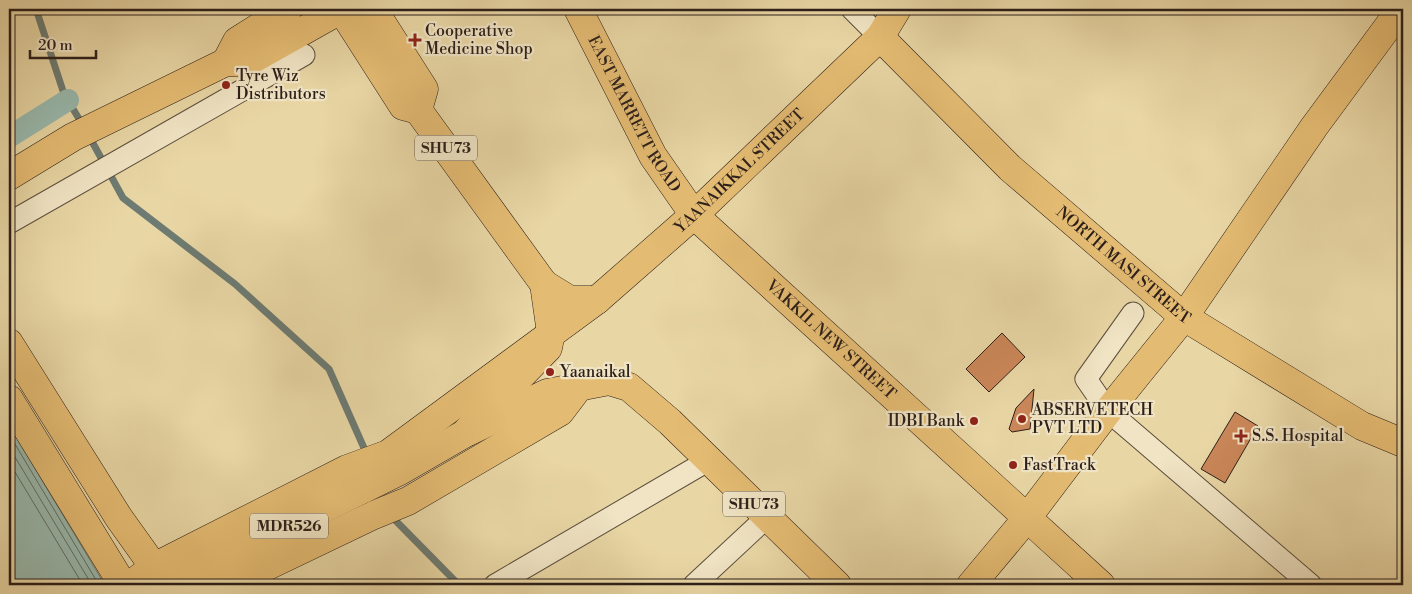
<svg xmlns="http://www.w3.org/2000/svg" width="1412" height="594" viewBox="0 0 1412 594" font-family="'Libre Bodoni',serif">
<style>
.water{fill:#98b8ac;stroke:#6d7b72}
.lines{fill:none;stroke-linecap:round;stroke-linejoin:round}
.shore{stroke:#626c63;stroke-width:1}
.stream{stroke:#6d7b72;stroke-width:7}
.canal{stroke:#98b8ac;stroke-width:22}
.building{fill:#cb8759;stroke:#2c1f1a}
.minor-casing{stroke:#5b4d3c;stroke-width:23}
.major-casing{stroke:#2c1f1a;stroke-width:29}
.highway-casing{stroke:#2c1f1a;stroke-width:29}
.minor{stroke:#f0e4c4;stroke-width:21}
.major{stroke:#e4bb72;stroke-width:28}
.highway{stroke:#e4bb72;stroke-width:28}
.poi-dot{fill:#8f2418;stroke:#f0e4c4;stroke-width:2}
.labels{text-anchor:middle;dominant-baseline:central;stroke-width:4.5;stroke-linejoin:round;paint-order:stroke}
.shield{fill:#f0e4c4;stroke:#675a4d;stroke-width:1}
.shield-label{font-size:15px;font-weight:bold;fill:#2c1f1a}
.poi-label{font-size:16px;fill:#2c1f1a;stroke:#f0e4c4;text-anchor:start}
.street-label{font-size:16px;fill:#2c1f1a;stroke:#f0e4c4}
</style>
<rect width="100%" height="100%" fill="#e8d6a4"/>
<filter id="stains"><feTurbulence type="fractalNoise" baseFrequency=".004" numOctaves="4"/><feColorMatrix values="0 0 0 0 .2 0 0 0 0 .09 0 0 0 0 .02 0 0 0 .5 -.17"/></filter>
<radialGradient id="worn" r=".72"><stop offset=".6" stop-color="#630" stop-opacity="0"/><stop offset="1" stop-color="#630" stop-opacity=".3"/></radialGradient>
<polygon class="water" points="9,422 19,442 105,585 9,585"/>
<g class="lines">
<g class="shore">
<polyline points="9,434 99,585"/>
<polyline points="9,447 92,585"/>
<polyline points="9,462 83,585"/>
</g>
<g class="stream">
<polyline points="36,9 64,94 84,127"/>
<polyline points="89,136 123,198 235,284 329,369 368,457"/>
<polyline points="392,512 396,521 459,585"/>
</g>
<polyline class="canal" points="9,137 68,100"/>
</g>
<g class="building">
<polygon points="1002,333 1025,357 989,392 966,369"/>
<polygon points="1034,389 1030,429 1012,432 1009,429 1016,408"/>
<polygon points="1235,412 1258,426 1225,483 1201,469"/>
</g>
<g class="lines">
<defs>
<g id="minor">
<polyline points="852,9 880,37"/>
<polyline points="9,223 304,55"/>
<polyline points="1133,313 1086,379 1108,411 1311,585"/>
<polyline points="495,585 709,460"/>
<polyline points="694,585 767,517"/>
</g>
<g id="major">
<path id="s1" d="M578,9L653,156L694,215L1101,585"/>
<path id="s2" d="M880,37L1010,168L1184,317L1362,426L1403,443"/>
<polyline points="544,284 570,300 597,300"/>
<polyline points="9,343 119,518 154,567 167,581"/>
<polyline points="9,399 123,585"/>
<polyline points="468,432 547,393 609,381 629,387 670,422 837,585"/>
<path id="s3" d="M130,585L154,567L347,469L388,454L597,300L694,215L880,37L897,9"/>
<polyline points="228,585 374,515 408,501 560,412 579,387"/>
<polyline points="971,585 1027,518 1108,411 1184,317 1314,127 1401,9"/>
</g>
<g id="highway">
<polyline points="373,9 424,89 418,110"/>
<polyline points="226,62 237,41 288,9"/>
<polyline points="9,176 73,137 226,62 246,63 333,14"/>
<polyline points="180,585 268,536 400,471 464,434 548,348 551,333 544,284 418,110 403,106 346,17"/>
</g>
</defs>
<use href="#minor" class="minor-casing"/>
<use href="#major" class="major-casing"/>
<use href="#highway" class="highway-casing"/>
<use href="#minor" class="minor"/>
<use href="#major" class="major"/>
<use href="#highway" class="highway"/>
</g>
<g class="poi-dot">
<path d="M412.5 32.5h5v5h5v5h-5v5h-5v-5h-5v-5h5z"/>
<circle cx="226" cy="85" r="5"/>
<circle cx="550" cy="372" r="5"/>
<circle cx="1022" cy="419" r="5"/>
<circle cx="974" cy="421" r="5"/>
<path d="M1238.5 428.5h5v5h5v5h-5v5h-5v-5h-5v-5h5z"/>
<circle cx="1013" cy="465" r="5"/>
</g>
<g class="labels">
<g class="shield">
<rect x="415" y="135.5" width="62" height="25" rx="4"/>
<rect x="723" y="491.5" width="62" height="25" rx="4"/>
<rect x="250" y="513.5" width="78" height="25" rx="4"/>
</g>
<g class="shield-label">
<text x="446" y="148">SHU73</text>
<text x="754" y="504">SHU73</text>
<text x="289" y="526">MDR526</text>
</g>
<g class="poi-label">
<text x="425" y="31">Cooperative<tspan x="425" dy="18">Medicine Shop</tspan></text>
<text x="236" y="76">Tyre Wiz<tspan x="236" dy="18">Distributors</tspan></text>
<text x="560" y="372">Yaanaikal</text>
<text x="1032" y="410">ABSERVETECH<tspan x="1032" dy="18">PVT LTD</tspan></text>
<text x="964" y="421" text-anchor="end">IDBI Bank</text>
<text x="1252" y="436">S.S. Hospital</text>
<text x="1023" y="465">FastTrack</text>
</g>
<g class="street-label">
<text stroke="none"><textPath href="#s1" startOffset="119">EAST MARRETT ROAD</textPath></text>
<text stroke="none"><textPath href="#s3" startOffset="742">YAANAIKKAL STREET</textPath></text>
<text stroke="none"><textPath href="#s2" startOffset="334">NORTH MASI STREET</textPath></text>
<text stroke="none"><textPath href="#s1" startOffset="422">VAKKIL NEW STREET</textPath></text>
</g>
</g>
<rect width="1412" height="594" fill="none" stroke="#e8d6a4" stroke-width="30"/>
<rect x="10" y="10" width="1392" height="574" fill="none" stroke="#2c1f1a" stroke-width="2.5"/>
<rect x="15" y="15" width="1382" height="564" fill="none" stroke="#2c1f1a"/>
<path d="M30 50v8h66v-8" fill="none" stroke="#2c1f1a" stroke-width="2.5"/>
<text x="38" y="50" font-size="15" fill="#2c1f1a" stroke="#f0e4c4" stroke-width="4" paint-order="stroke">20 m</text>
<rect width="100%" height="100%" filter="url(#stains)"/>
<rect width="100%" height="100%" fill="url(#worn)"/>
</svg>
